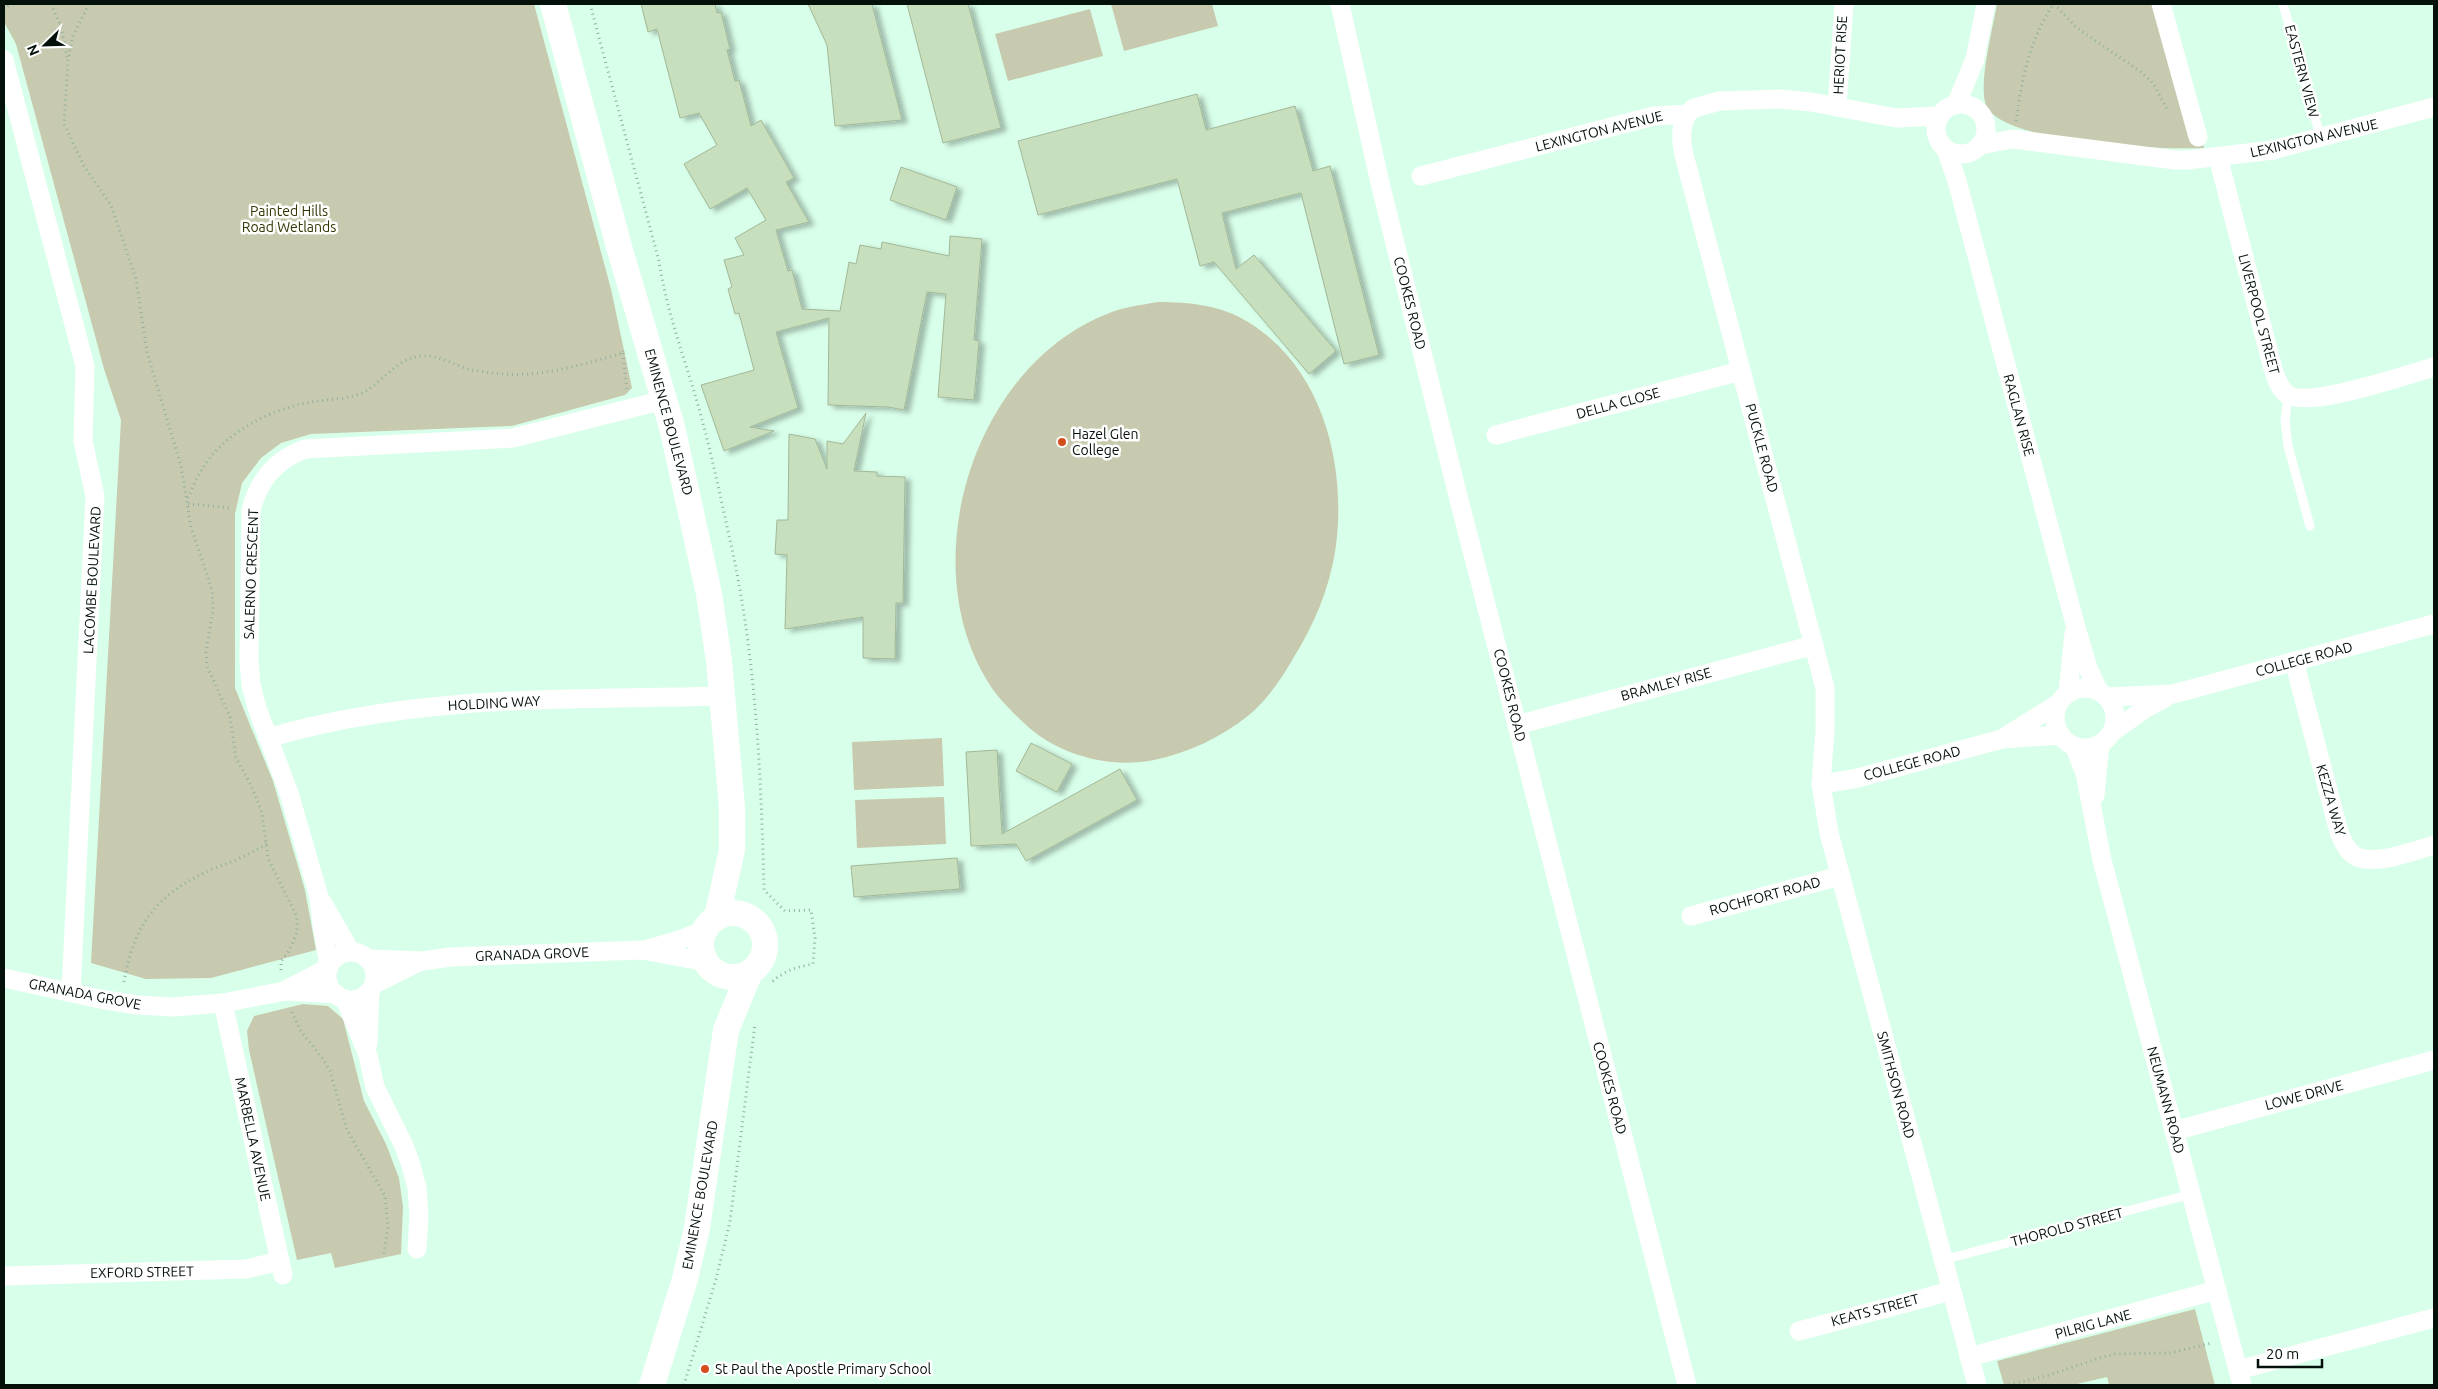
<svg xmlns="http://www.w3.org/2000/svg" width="2438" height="1389" viewBox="0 0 2438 1389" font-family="Ubuntu,sans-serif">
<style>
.green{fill:#c7caae}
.building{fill:#c7dfbc;stroke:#a2b899;filter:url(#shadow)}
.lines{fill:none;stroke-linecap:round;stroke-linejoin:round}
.path{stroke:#92b09f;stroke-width:3;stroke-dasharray:1 4;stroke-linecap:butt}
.lane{stroke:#fff;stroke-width:9}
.street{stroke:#fff;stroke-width:19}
.secondary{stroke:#fff;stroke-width:26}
.poi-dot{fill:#d44d1d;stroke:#fff;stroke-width:2}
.labels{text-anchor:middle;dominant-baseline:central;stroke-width:5;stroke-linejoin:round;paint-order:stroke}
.street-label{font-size:14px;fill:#04110a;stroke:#fff}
.park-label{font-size:14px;fill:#333502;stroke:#fff}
.poi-label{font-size:14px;fill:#04110a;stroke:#fff;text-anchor:start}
</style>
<defs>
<filter id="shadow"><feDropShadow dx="5.5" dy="3" stdDeviation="2.5" flood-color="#0004"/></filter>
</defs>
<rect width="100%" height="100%" fill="#d8ffe9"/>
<g class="green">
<polygon points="4,4 534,4 611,289 632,388 625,395 512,426 311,434 281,443 261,458 242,483 235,514 235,688 273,781 305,890 316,950 211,978 146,979 91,963 121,420 104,369 16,44 4,22"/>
<polygon points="1111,4 1212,4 1218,26 1124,51"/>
<path d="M1997,4H2164L2204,148C2164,150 2002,144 1986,105C1978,85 1993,27 1997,4Z"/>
<polygon points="1090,9 1103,56 1008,81 995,34"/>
<path d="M1158,302C1189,302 1221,305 1248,322C1324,368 1348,469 1335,552C1329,589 1314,625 1294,657C1282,678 1268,699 1249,715C1222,737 1188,753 1154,760C1109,769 1057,755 1024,723C1009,709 995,695 985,677C915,557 975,366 1107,314C1123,307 1141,305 1158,302Z"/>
<polygon points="942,738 944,786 854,790 852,742"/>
<polygon points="944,797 946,844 857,848 855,800"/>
<polygon points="303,1004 328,1006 343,1019 364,1101 386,1144 399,1178 403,1207 401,1254 335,1268 331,1253 297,1260 249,1050 247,1031 254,1016"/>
<polygon points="2195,1309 2215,1385 2109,1385 2107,1377 2073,1385 2004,1385 1997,1361"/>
</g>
<g class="building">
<polygon points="641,4 715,4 717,13 721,12 730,49 727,50 735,81 739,80 751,126 761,120 794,178 786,182 809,222 776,230 788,271 792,270 802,309 840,311 849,262 856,264 860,245 881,249 882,242 949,256 950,236 982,239 974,340 979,341 974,400 938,397 946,294 927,292 904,410 888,407 828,405 829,318 776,332 798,408 750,427 774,431 724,451 701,385 754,370 739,313 735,314 728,289 732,287 724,260 744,255 735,238 766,220 747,188 710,209 684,164 717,145 699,113 680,118 657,29 648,32"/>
<polygon points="808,4 872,4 902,120 835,126 827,45"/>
<polygon points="907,4 968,4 1001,128 943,143"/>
<polygon points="1197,94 1206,130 1295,106 1313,171 1330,166 1379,355 1344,364 1301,193 1222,213 1236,269 1254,255 1336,351 1309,374 1214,262 1200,266 1177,179 1038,215 1018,141"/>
<polygon points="901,167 957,187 946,220 890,200"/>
<polygon points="866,413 854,471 877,472 877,476 905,477 903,603 896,603 895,659 863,658 863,617 785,629 787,555 775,554 777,520 788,520 789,434 815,439 827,469 827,441 843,444"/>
<polygon points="1031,743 1072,764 1057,792 1016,771"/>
<polygon points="997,750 1002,834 1120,769 1137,800 1026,861 1016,844 971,846 966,752"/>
<polygon points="957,858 960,889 854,897 851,866"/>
</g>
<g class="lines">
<g class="path">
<polyline points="51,4 61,26 67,57"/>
<polyline points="89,4 73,36 68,60 64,124 84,166 111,205 136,279 147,352 181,466 191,527 212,590 213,609 206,652 207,666 230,717 236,758 252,787 262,813 268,858 297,917 297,932 289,951 281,961 281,972"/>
<path d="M590,4L659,261C665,301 677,337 689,375C706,428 718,485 730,540C756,655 761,773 764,890L785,911L811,910L815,938L813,964C797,967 785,970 772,982"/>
<polyline points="2054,4 2077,28 2141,72 2153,83 2168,111"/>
<polyline points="4,10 10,4"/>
<path d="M2016,121C2023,74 2028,45 2053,4"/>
<polyline points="623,353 627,390"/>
<path d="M188,498C194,484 200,470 210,458C232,429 275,408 311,402C329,399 350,400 366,391C384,380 399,358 420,356C438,354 453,365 471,370C478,371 486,372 493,373C538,379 580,365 623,353V351"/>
<polyline points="188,504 232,508"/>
<path d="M124,982C134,922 159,892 215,868C233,861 250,855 267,843"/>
<polyline points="292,1012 300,1030 323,1059 330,1071 347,1130 385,1196 388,1226 384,1254"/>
<polyline points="684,1385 716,1279 730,1222 755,1024"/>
<polyline points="2009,1385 2049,1375 2103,1357 2115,1354 2170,1353 2212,1343"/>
</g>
<g class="lane">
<polyline points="2283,4 2321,139"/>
<polyline points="2288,395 2285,421 2288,446 2310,526"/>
<polyline points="1943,1260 2191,1194"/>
</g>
<g class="street">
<polyline points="1340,4 1380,183 1457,492 1687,1385"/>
<polyline points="2161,4 2198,137"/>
<polyline points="4,60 85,366 83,441 95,496 71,992"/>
<circle cx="1961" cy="129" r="25"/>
<polyline points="1956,105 1975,59 1986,4"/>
<polyline points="1837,107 1844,4"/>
<path d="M1687,114C1680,128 1681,140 1684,155L1825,688V731L1821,784L1829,833L1977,1385"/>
<polyline points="1980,145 2013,139 2175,160 2188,160 2273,150 2434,107"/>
<polyline points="1946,149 1957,181 2075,624 2088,668 2098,690"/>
<path d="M2218,157L2273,369C2276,378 2279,389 2288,395C2311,408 2406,375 2434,367"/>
<polyline points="1421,176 1654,116 1687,114 1694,108 1720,101 1780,99 1811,102 1896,118 1940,116"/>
<polyline points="1496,435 1741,371"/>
<path d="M2294,661L2339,832C2342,840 2345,847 2351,853C2368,869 2414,851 2434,845"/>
<circle cx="2085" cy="718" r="30"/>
<polyline points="2068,693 2074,633"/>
<polyline points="2107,697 2173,694 2434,624"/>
<polyline points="1517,725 1814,645"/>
<polyline points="2112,732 2143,710 2165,698"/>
<path d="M268,738C415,694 570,700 723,696"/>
<polyline points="2003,738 2059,703"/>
<polyline points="2074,746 2085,773 2102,860 2242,1385"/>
<polyline points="1821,784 1854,779 2002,739 2061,735"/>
<polyline points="2095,795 2100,744"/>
<polyline points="322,902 351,952"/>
<polyline points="1691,916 1840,876"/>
<polyline points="648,949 682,939 705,930"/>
<circle cx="351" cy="976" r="24"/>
<polyline points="369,959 422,961 451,957 642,950 707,962"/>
<path d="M329,965L322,925L319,897L289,793L257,708L251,685L249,661L251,510C259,480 275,460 305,449L513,438L664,400"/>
<polyline points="4,978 100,999 137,1005 173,1007 223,1003 285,991 336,994"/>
<polyline points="374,984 419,962"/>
<polyline points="286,990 328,968"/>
<polyline points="345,999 368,1055 375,1087 404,1146 411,1165 417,1188 419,1216 417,1249"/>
<polyline points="223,1003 283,1275"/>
<polyline points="368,1044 370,991"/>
<polyline points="2174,1131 2434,1060"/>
<polyline points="4,1276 246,1269 280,1261"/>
<polyline points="1799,1331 1951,1291"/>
<polyline points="1969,1357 2217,1290"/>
<polyline points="2238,1370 2434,1318"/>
</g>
<g class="secondary">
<polyline points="553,4 620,250 672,427 709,594 719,661 732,808 732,850 717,917"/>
<circle cx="733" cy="945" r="32"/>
<polyline points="652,1385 685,1279 697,1228 726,1030 750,972"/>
</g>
</g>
<g class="poi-dot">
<circle cx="1062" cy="442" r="5"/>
<circle cx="705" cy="1369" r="5"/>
</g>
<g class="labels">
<g class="street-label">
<text transform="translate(1840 55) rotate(-87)">HERIOT RISE</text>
<text transform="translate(2302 71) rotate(75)">EASTERN VIEW</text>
<text transform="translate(1599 131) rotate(-14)">LEXINGTON AVENUE</text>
<text transform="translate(2314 138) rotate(-13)">LEXINGTON AVENUE</text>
<text transform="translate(1410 303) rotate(76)">COOKES ROAD</text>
<text transform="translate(2259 314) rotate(75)">LIVERPOOL STREET</text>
<text transform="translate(1618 403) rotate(-15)">DELLA CLOSE</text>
<text transform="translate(2019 415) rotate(75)">RAGLAN RISE</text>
<text transform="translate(669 422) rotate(75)">EMINENCE BOULEVARD</text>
<text transform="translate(1762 448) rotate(75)">PUCKLE ROAD</text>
<text transform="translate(251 574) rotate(-88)">SALERNO CRESCENT</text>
<text transform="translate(92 580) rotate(-87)">LACOMBE BOULEVARD</text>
<text transform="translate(2304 659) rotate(-15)">COLLEGE ROAD</text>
<text transform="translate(1666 684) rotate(-15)">BRAMLEY RISE</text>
<text transform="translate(1510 695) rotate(76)">COOKES ROAD</text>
<text transform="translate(494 703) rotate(-3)">HOLDING WAY</text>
<text transform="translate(1912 763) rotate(-15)">COLLEGE ROAD</text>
<text transform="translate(2331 800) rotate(74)">KEZZA WAY</text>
<text transform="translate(1765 896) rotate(-15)">ROCHFORT ROAD</text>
<text transform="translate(532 954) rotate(-2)">GRANADA GROVE</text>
<text transform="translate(85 994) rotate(11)">GRANADA GROVE</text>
<text transform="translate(1896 1085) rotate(75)">SMITHSON ROAD</text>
<text transform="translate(1610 1088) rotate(75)">COOKES ROAD</text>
<text transform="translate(2304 1095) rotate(-15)">LOWE DRIVE</text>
<text transform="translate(2166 1100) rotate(75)">NEUMANN ROAD</text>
<text transform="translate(253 1139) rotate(78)">MARBELLA AVENUE</text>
<text transform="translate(700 1195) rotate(-80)">EMINENCE BOULEVARD</text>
<text transform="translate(2067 1227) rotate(-15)">THOROLD STREET</text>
<text transform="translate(142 1272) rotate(-1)">EXFORD STREET</text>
<text transform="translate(1875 1310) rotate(-15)">KEATS STREET</text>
<text transform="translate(2093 1324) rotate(-15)">PILRIG LANE</text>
</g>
<g class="park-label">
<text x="289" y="211">Painted Hills<tspan x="289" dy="16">Road Wetlands</tspan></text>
</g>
<g class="poi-label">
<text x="1072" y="434">Hazel Glen<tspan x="1072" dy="16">College</tspan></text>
<text x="715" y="1369">St Paul the Apostle Primary School</text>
</g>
</g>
<rect width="2438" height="1389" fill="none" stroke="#04110a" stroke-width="10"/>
<g transform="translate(45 45) rotate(247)" stroke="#ffffff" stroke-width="4" paint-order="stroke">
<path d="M0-4L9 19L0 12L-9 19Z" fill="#04110a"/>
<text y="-8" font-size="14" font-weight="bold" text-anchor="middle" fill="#04110a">N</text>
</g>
<path d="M2258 1359v8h64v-8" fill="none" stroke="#04110a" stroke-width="2.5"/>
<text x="2266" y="1359" font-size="15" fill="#04110a" stroke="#ffffff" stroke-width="4" paint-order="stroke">20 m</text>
</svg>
